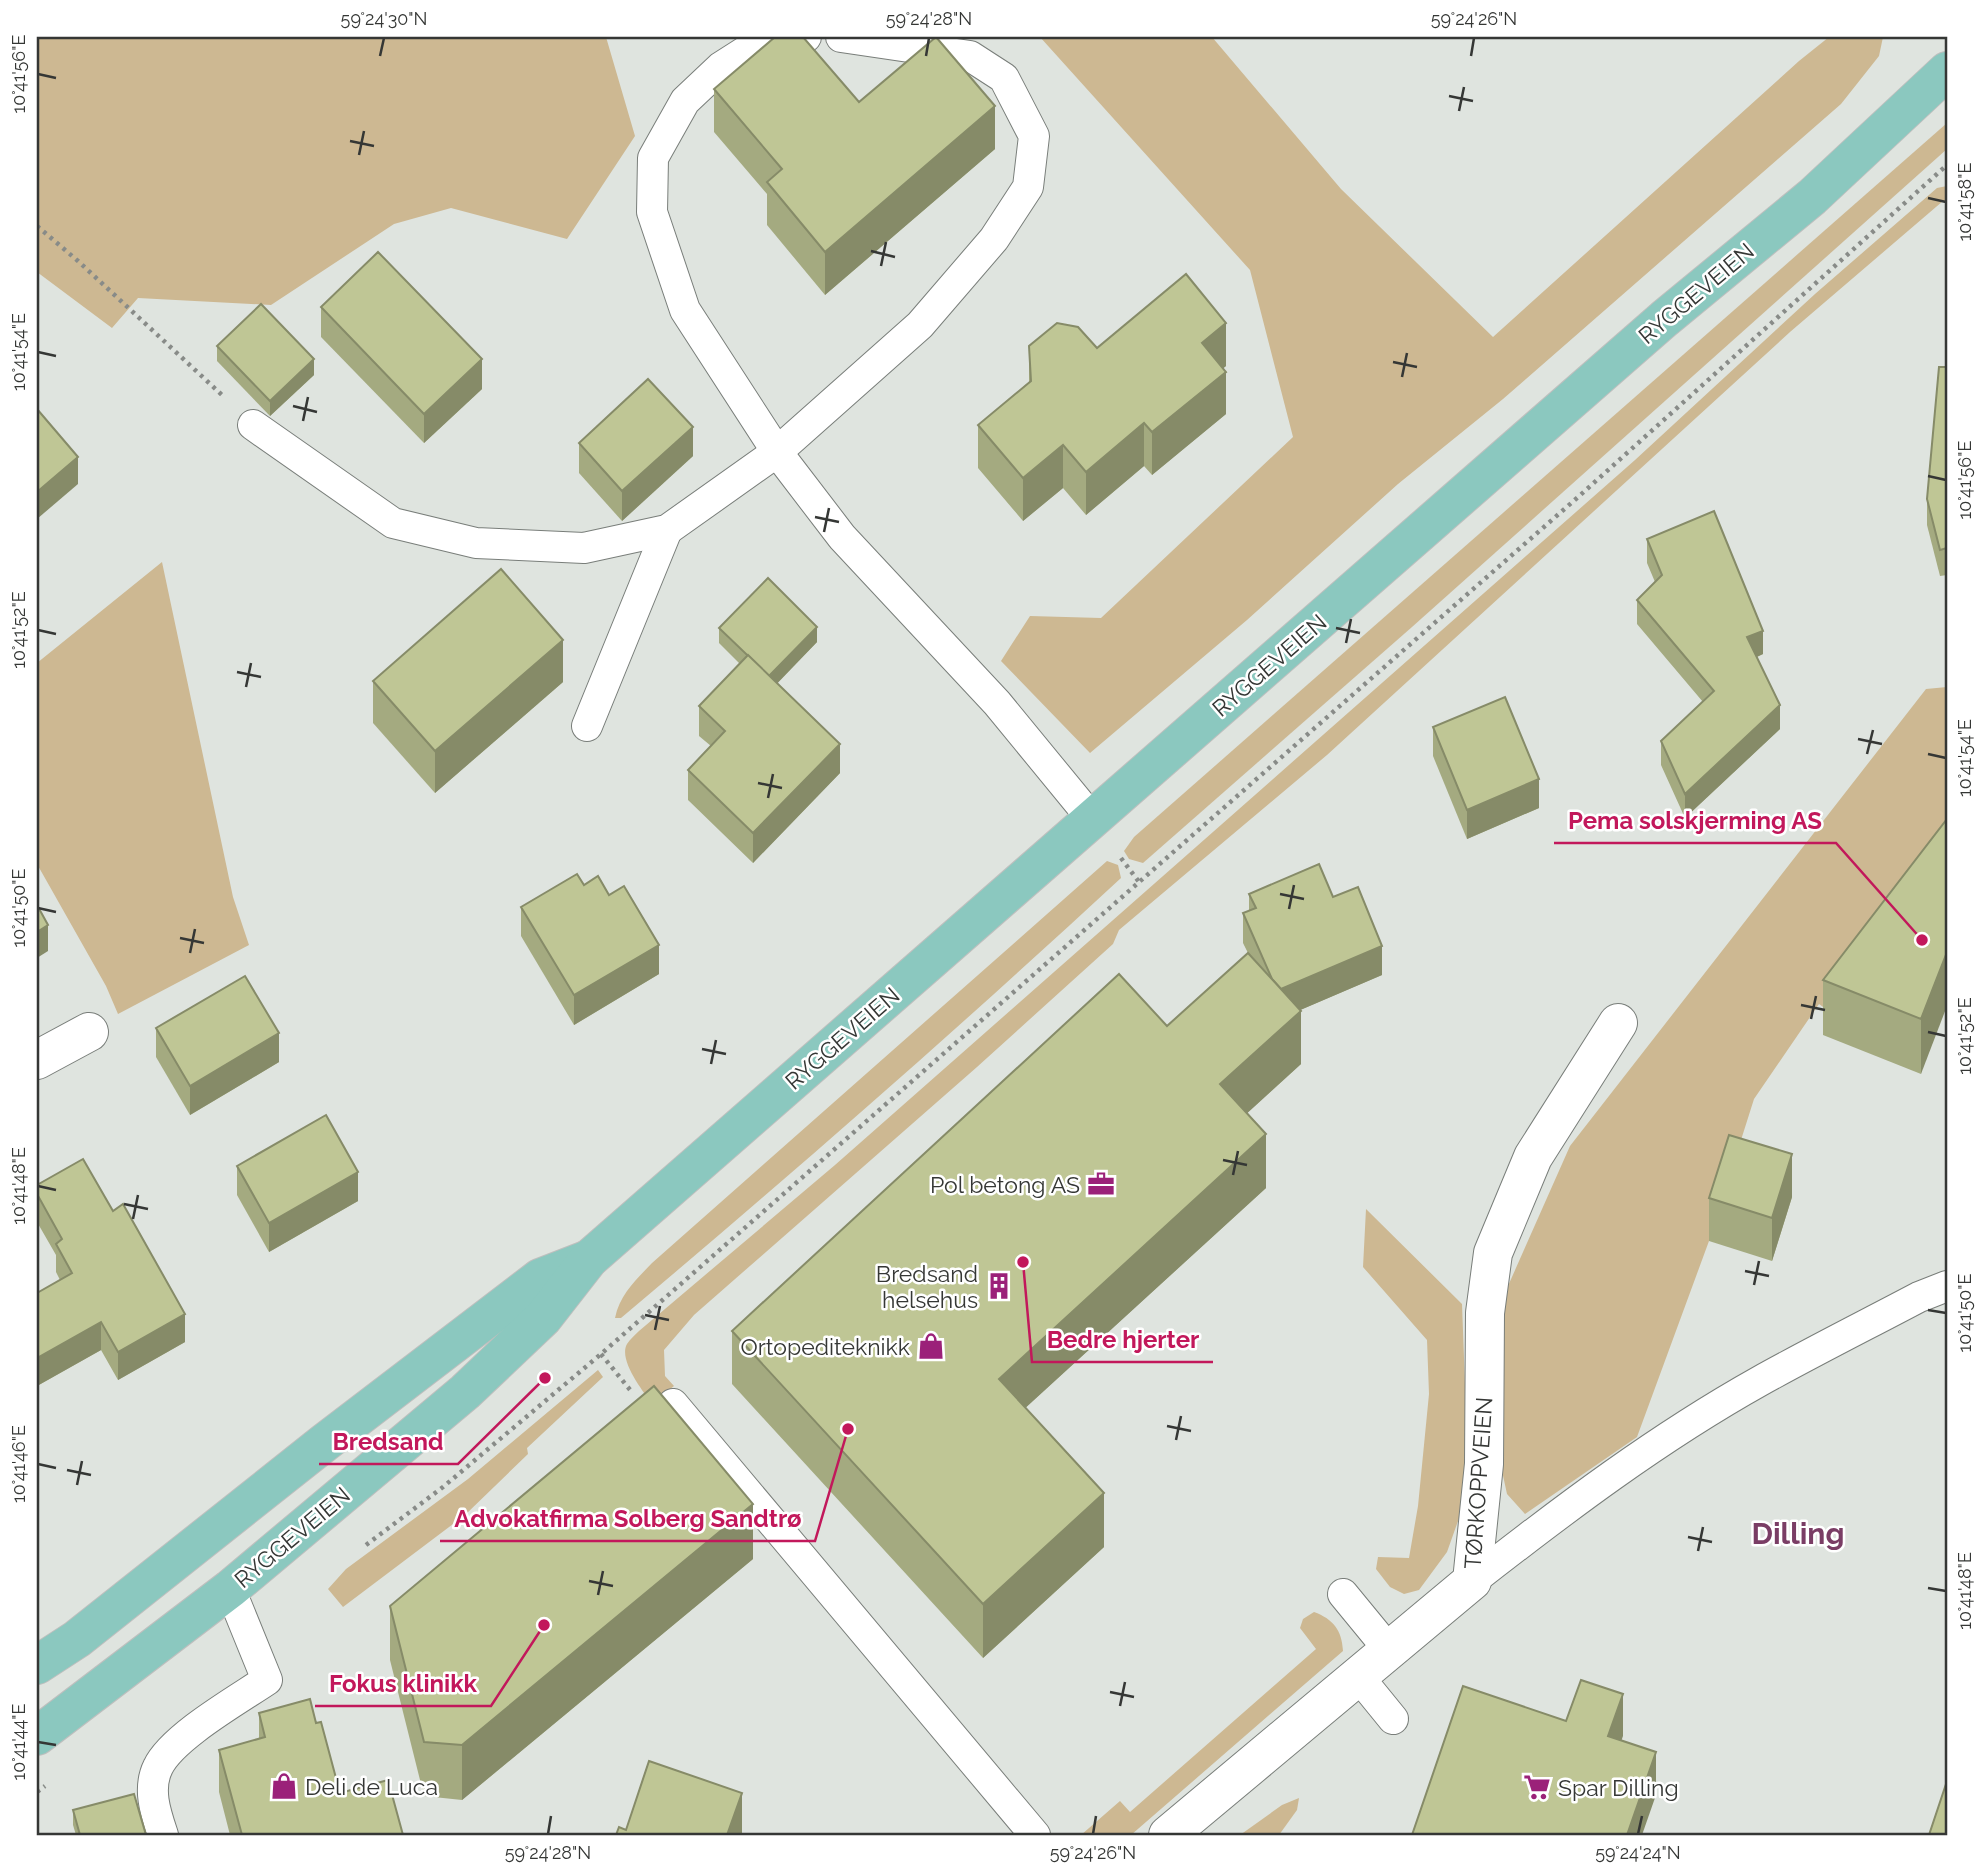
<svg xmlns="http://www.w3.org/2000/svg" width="1984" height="1872" viewBox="0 0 1984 1872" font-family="Raleway,sans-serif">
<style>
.green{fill:#cdb892}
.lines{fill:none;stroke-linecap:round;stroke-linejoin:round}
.lane-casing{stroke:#797e7a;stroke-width:32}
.street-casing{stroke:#797e7a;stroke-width:40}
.primary-casing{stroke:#bebfbe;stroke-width:40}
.path{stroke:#888b88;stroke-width:4.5;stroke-dasharray:3.5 5;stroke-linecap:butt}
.lane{stroke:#fff;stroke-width:30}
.street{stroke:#fff;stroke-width:38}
.primary{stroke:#8bc8bf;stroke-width:38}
.wall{fill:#a4aa80}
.shaded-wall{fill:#868b68}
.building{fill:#bfc695;stroke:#868b68;stroke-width:2}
.ticks{fill:none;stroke:#353735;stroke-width:2.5}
.labels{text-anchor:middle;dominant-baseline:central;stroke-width:5;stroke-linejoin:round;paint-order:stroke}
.street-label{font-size:23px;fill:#353735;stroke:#fff}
.poi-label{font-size:23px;fill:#353735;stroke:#fff;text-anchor:end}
.district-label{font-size:30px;font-weight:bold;fill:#7a3d65;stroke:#fff}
.leader{fill:none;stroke:#c2185b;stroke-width:2.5}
.callout-dot{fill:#c2185b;stroke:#fff;stroke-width:2.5}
.callout-label{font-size:24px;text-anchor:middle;font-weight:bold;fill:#c2185b;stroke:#fff;stroke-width:5;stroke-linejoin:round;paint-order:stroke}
.neatline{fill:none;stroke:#353735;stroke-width:2.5}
.ticks-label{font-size:18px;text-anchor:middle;fill:#353735}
</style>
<rect width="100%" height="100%" fill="#dfe4df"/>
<g class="green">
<polygon points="37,37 606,37 635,136 567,239 451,208 394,224 271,305 138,298 112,328 37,272"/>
<polygon points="1040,37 1212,37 1341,189 1493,337 1799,61 1829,37 1883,37 1879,56 1841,104 1503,399 1398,484 1247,620 1090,753 1001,661 1030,616 1101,618 1293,437 1250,270"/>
<polygon points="1947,123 1947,149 1412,627 1143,863 1129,859 1124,851 1134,837"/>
<path d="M1947,186V201H1943L1790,332L1327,755L1119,930L1113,944L977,1067L694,1315L664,1350L665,1376L674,1386L652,1404C643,1391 618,1360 627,1344C630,1339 635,1335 639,1331L835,1165L1635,460L1815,294L1937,188Z"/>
<polygon points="162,562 233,897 249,945 118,1014 106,986 37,864 37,663"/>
<polygon points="1947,687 1947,873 1837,1017 1819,1004 1754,1099 1709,1241 1637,1437 1525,1514 1507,1494 1499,1457 1500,1329 1508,1286 1570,1146 1926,689"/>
<path d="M1107,861L1118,865L1121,878C958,1029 791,1175 621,1318H615C620,1294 636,1280 652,1263Z"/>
<polygon points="1366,1209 1462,1304 1468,1465 1463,1507 1447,1552 1419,1590 1404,1594 1390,1587 1376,1569 1378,1557 1409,1558 1418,1506 1429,1394 1427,1340 1363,1267"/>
<polygon points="598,1370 603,1377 527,1448 528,1454 465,1515 343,1607 328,1589 346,1569 468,1479"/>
<path d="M1314,1612C1333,1619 1342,1630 1343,1651L1131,1835H1081L1120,1801L1130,1812L1316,1649L1300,1628L1303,1619Z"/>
<polygon points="1299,1798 1297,1810 1279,1835 1240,1835 1282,1805"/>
</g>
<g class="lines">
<defs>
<g id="lane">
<polyline points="806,37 757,44 721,67 685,101 653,158 652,212 685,310 777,452 842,537 997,703 1093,820"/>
<polyline points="253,425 393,523 476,543 584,548 667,530 777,452 920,325 994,239 1028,187 1034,136 1004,78 970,56 841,37"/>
<polyline points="587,726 667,530"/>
<polyline points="673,1404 1035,1835"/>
<path d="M1472,1581C1564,1509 1658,1438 1760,1381C1812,1352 1866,1325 1919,1297L1947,1286"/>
<polyline points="1343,1594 1389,1650"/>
<polyline points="1358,1676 1393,1719"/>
<path d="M163,1835C156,1814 147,1789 158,1767C172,1737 239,1699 267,1680L230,1589"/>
</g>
<g id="street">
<polyline points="37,1060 89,1032"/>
<polyline points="1168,1835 1472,1581 1484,1464 1485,1313 1493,1253 1533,1157 1618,1023"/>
</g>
<g id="primary">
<polyline points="37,1665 77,1639 324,1443 540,1278 589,1259"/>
<polyline points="37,1736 230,1589 465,1392 543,1318 589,1259 1664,319 1812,197 1947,71"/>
</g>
</defs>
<use href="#lane" class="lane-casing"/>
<use href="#street" class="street-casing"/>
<use href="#primary" class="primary-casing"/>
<g class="path">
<polyline points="37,226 78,261 222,395"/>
<polyline points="1121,858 1139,882"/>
<polyline points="601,1354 631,1391"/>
<polyline points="366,1545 443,1487 601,1354 1577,498 1947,165"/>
<polyline points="37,1792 45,1786"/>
</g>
<use href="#lane" class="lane"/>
<use href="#street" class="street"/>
<use href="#primary" class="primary"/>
</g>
<g class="wall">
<polygon points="714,89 859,102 995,149 825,295 767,225 767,194 714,132"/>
<polygon points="321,307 482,389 424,443 321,337"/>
<polygon points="217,346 314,375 270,416 217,361"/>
<polygon points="1029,346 1097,348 1226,366 1223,368 1226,414 1152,475 1144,466 1086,515 1063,488 1023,521 978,468 978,425 1029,382"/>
<polygon points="1947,367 1947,575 1940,576 1927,525 1927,499"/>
<polygon points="579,443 693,456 622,521 579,473"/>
<polygon points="1647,539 1763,654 1757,657 1780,729 1685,818 1661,765 1661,741 1703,702 1637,624 1637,600 1655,582 1647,563"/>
<polygon points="719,628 817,642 777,683 840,773 753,863 688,800 688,770 711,746 699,736 699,706 740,664 719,643"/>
<polygon points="373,681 563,682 435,793 373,723"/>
<polygon points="1433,727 1539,808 1467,839 1433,756"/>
<polygon points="1947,819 1921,1074 1823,1035 1823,980"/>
<polygon points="584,885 659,974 574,1025 521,936 521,907"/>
<polygon points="1249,894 1333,897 1382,975 1300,1010 1301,1064 1247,1113 1266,1188 1025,1408 1104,1547 983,1658 732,1384 732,1331 1167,1026 1248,953 1243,943 1243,913 1249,911"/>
<polygon points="156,1028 279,1062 190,1115 156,1057"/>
<polygon points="237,1166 358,1201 269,1252 237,1195"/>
<polygon points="37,1185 185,1342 118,1380 101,1350 37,1386 37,1293 60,1280 56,1272 56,1255 37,1222"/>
<polygon points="1792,1197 1772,1261 1709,1241 1709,1198"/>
<polygon points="753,1559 462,1800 424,1796 390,1660 390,1606"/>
<polygon points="259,1713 316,1723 340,1793 403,1835 230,1835 219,1792 219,1750 259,1739"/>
<polygon points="73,1810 146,1835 76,1835 73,1825"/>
</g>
<g class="shaded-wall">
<polygon points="995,106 995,149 825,295 825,252"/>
<polygon points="1226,323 1226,366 1202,386 1202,343"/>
<polygon points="314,359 314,375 270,416 270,401"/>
<polygon points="482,359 482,389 424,443 424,414"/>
<polygon points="1226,372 1226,414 1152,475 1152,432"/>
<polygon points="1144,423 1144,466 1086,515 1086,472"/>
<polygon points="693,427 693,456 622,521 622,491"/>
<polygon points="1063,445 1063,488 1023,521 1023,478"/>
<polygon points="78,457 78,484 37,519 37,492"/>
<polygon points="817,627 817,642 769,692 769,677"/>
<polygon points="1763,631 1763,654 1747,661 1747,637"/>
<polygon points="563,640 563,682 435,793 435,751"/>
<polygon points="1780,705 1780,729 1685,818 1685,794"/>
<polygon points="840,744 840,773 753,863 753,833"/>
<polygon points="1539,779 1539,808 1467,839 1467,810"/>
<polygon points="48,925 48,951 37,958 37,932"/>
<polygon points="659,945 659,974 574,1025 574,995"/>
<polygon points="1382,946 1382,975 1277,1020 1277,991"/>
<polygon points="1947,952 1947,1006 1921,1074 1921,1019"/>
<polygon points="1301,1011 1301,1064 1220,1138 1220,1084"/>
<polygon points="279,1033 279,1062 190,1115 190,1086"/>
<polygon points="1266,1134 1266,1188 999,1432 999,1379"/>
<polygon points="1792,1154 1792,1197 1772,1261 1772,1218"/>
<polygon points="358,1172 358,1201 269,1252 269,1223"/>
<polygon points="185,1314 185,1342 118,1380 118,1352"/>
<polygon points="101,1322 101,1350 37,1386 37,1358"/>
<polygon points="1104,1493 1104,1547 983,1658 983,1604"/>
<polygon points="753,1504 753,1559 462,1800 462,1745"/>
<polygon points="1623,1694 1623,1736 1608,1779 1608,1736"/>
<polygon points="1656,1752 1656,1795 1642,1835 1627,1835"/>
<polygon points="742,1793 742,1835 727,1835"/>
</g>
<g class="building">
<polygon points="775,37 803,37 859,102 936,37 995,106 825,252 767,182 782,169 714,89"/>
<polygon points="378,252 482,359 424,414 321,307"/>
<polygon points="1186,274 1226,323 1202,343 1226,372 1152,432 1144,423 1086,472 1063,445 1023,478 978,425 1031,381 1029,346 1057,323 1078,327 1097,348"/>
<polygon points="261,304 314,359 270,401 217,346"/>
<polygon points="1939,367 1947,367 1947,548 1940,550 1927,499"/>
<polygon points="648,379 693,427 622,491 579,443"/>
<polygon points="37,409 78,457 37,492"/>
<polygon points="1714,511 1763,631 1747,637 1780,705 1685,794 1661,741 1714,691 1637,600 1662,575 1647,539"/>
<polygon points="501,569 563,640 435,751 373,681"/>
<polygon points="768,578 817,627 769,676 719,628"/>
<polygon points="748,655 840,744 753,833 688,770 725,731 699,706"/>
<polygon points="1505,697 1539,779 1467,810 1433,727"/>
<polygon points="1947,819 1947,952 1921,1019 1823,980"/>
<polygon points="1319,864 1333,897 1358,887 1382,946 1281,989 1272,979 1243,913 1256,908 1249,894"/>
<polygon points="577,874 584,885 598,876 609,895 624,886 659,945 574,995 521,907"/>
<polygon points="37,905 48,925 37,932"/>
<polygon points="1248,953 1301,1011 1220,1084 1266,1134 999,1379 1104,1493 983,1604 732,1331 1119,974 1167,1026"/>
<polygon points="245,976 279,1033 190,1086 156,1028"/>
<polygon points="326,1115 358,1172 269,1223 237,1166"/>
<polygon points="1729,1135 1792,1154 1772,1218 1709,1198"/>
<polygon points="83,1159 113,1211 123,1204 185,1314 118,1352 101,1322 37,1358 37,1293 72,1273 56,1244 62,1239 37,1194 37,1185"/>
<polygon points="654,1386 753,1504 462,1745 424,1742 390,1606"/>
<polygon points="1581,1680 1623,1694 1608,1736 1656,1752 1627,1835 1412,1835 1463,1686 1566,1721"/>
<polygon points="310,1699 316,1723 321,1722 340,1793 388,1780 403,1835 242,1835 219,1750 265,1737 259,1713"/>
<polygon points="649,1761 742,1793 727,1835 616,1835 619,1827 626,1830"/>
<polygon points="1947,1781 1947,1835 1929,1835"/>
<polygon points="134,1794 146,1835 80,1835 73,1810"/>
</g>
<path class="ticks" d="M380,56L384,38M926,56L929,38M1471,56L1474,38M38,74L56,78M1449,96L1473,101M1459,111L1464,87M350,141L374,146M359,155L364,131M1928,198L1946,202M871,251L895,257M881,266L886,242M38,352L56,356M1393,362L1417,367M1402,377L1407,353M293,406L317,412M303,421L308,397M1928,476L1946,480M815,517L839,522M824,532L829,508M1336,628L1360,633M38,630L56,634M1346,643L1351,619M237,672L261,677M246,687L251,663M1858,739L1882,744M1867,754L1873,730M1928,754L1946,758M758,783L782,788M768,798L773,774M1280,894L1304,899M38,908L56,912M1289,909L1294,885M180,938L204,943M190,953L195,929M1801,1005L1825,1010M1811,1019L1816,996M1928,1032L1946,1036M702,1049L726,1054M711,1064L716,1040M1223,1160L1247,1165M1233,1175L1238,1151M38,1186L56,1190M124,1204L148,1209M133,1219L138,1195M1745,1271L1769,1276M1754,1285L1759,1261M1928,1310L1946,1313M645,1315L669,1320M655,1330L660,1306M1167,1426L1191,1431M1176,1440L1181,1416M38,1464L56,1468M67,1470L91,1475M77,1485L82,1461M1688,1537L1712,1542M1698,1551L1703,1527M589,1581L613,1586M1928,1588L1946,1591M598,1595L603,1571M1110,1692L1134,1697M1120,1706L1125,1682M38,1742L56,1745M548,1834L551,1816M1093,1834L1096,1816M1638,1834L1642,1816"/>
<defs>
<symbol id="office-bare" viewBox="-9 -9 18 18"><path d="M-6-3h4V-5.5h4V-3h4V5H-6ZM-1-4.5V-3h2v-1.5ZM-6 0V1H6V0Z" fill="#9b2179" stroke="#fff" stroke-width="2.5" paint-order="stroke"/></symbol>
<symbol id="building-bare" viewBox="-9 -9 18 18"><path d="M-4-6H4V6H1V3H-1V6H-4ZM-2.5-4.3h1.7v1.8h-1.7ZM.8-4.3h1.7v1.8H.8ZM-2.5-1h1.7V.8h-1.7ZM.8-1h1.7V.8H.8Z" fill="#9b2179" stroke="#fff" stroke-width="2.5" paint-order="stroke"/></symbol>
<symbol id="shop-bare" viewBox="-9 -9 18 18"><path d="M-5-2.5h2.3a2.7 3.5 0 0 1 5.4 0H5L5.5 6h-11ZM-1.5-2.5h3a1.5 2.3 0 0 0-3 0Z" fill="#9b2179" stroke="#fff" stroke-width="2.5" paint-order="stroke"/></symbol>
<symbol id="supermarket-bare" viewBox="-9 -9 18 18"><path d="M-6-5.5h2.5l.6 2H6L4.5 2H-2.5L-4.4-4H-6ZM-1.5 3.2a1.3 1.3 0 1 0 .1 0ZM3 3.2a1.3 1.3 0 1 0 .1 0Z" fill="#9b2179" stroke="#fff" stroke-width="2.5" paint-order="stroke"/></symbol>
</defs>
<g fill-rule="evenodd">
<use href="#office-bare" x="1082" y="1165" width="38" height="38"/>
<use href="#building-bare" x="980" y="1267" width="38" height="38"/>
<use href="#shop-bare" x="912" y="1327" width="38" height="38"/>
<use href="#shop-bare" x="265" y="1767" width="38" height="38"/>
<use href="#supermarket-bare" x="1518" y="1768" width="38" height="38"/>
</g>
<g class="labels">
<g class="street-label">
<text transform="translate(1696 293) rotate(-40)">RYGGEVEIEN</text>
<text transform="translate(1269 665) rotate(-41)">RYGGEVEIEN</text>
<text transform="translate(842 1038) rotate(-41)">RYGGEVEIEN</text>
<text transform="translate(1478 1483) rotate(-86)">TØRKOPPVEIEN</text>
<text transform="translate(292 1537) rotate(-40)">RYGGEVEIEN</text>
</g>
<g class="poi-label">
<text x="1080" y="1184">Pol betong AS</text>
<text x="978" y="1273">Bredsand<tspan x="978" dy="26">helsehus</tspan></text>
<text x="910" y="1346">Ortopediteknikk</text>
<text x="305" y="1786" text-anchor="start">Deli de Luca</text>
<text x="1558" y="1787" text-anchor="start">Spar Dilling</text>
</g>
<g class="district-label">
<text x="1798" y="1533">Dilling</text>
</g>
</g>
<path class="leader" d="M1922 940L1836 843H1554M1023 1262L1032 1362H1213M545 1378L458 1464H319M848 1429L815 1541H440M544 1625L491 1706H315"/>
<g class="callout-dot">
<circle cx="1922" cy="940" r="7"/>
<circle cx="1023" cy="1262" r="7"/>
<circle cx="545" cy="1378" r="7"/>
<circle cx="848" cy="1429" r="7"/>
<circle cx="544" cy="1625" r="7"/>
</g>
<g class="callout-label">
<text x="1695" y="829">Pema solskjerming AS</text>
<text x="1123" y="1348">Bedre hjerter</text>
<text x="388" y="1450">Bredsand</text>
<text x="628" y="1527">Advokatfirma Solberg Sandtrø</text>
<text x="403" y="1692">Fokus klinikk</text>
</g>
<rect width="1984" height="1872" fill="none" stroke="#ffffff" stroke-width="77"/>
<rect x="38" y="38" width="1908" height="1796" class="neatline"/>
<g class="ticks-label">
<text x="384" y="25">59°24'30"N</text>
<text x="929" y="25">59°24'28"N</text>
<text x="1474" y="25">59°24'26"N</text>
<text transform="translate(19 74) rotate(-90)" y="6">10°41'56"E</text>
<text transform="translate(1965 202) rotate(-90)" y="6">10°41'58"E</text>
<text transform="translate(19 352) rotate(-90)" y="6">10°41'54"E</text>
<text transform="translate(1965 480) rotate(-90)" y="6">10°41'56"E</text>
<text transform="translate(19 630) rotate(-90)" y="6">10°41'52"E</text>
<text transform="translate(1965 758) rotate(-90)" y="6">10°41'54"E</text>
<text transform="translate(19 908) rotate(-90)" y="6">10°41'50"E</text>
<text transform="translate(1965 1036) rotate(-90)" y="6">10°41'52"E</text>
<text transform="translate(19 1186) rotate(-90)" y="6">10°41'48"E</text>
<text transform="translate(1965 1313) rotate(-90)" y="6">10°41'50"E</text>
<text transform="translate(19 1464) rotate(-90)" y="6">10°41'46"E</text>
<text transform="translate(1965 1591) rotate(-90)" y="6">10°41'48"E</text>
<text transform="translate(19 1742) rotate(-90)" y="6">10°41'44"E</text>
<text x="548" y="1859">59°24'28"N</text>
<text x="1093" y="1859">59°24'26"N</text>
<text x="1638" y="1859">59°24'24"N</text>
</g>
</svg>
